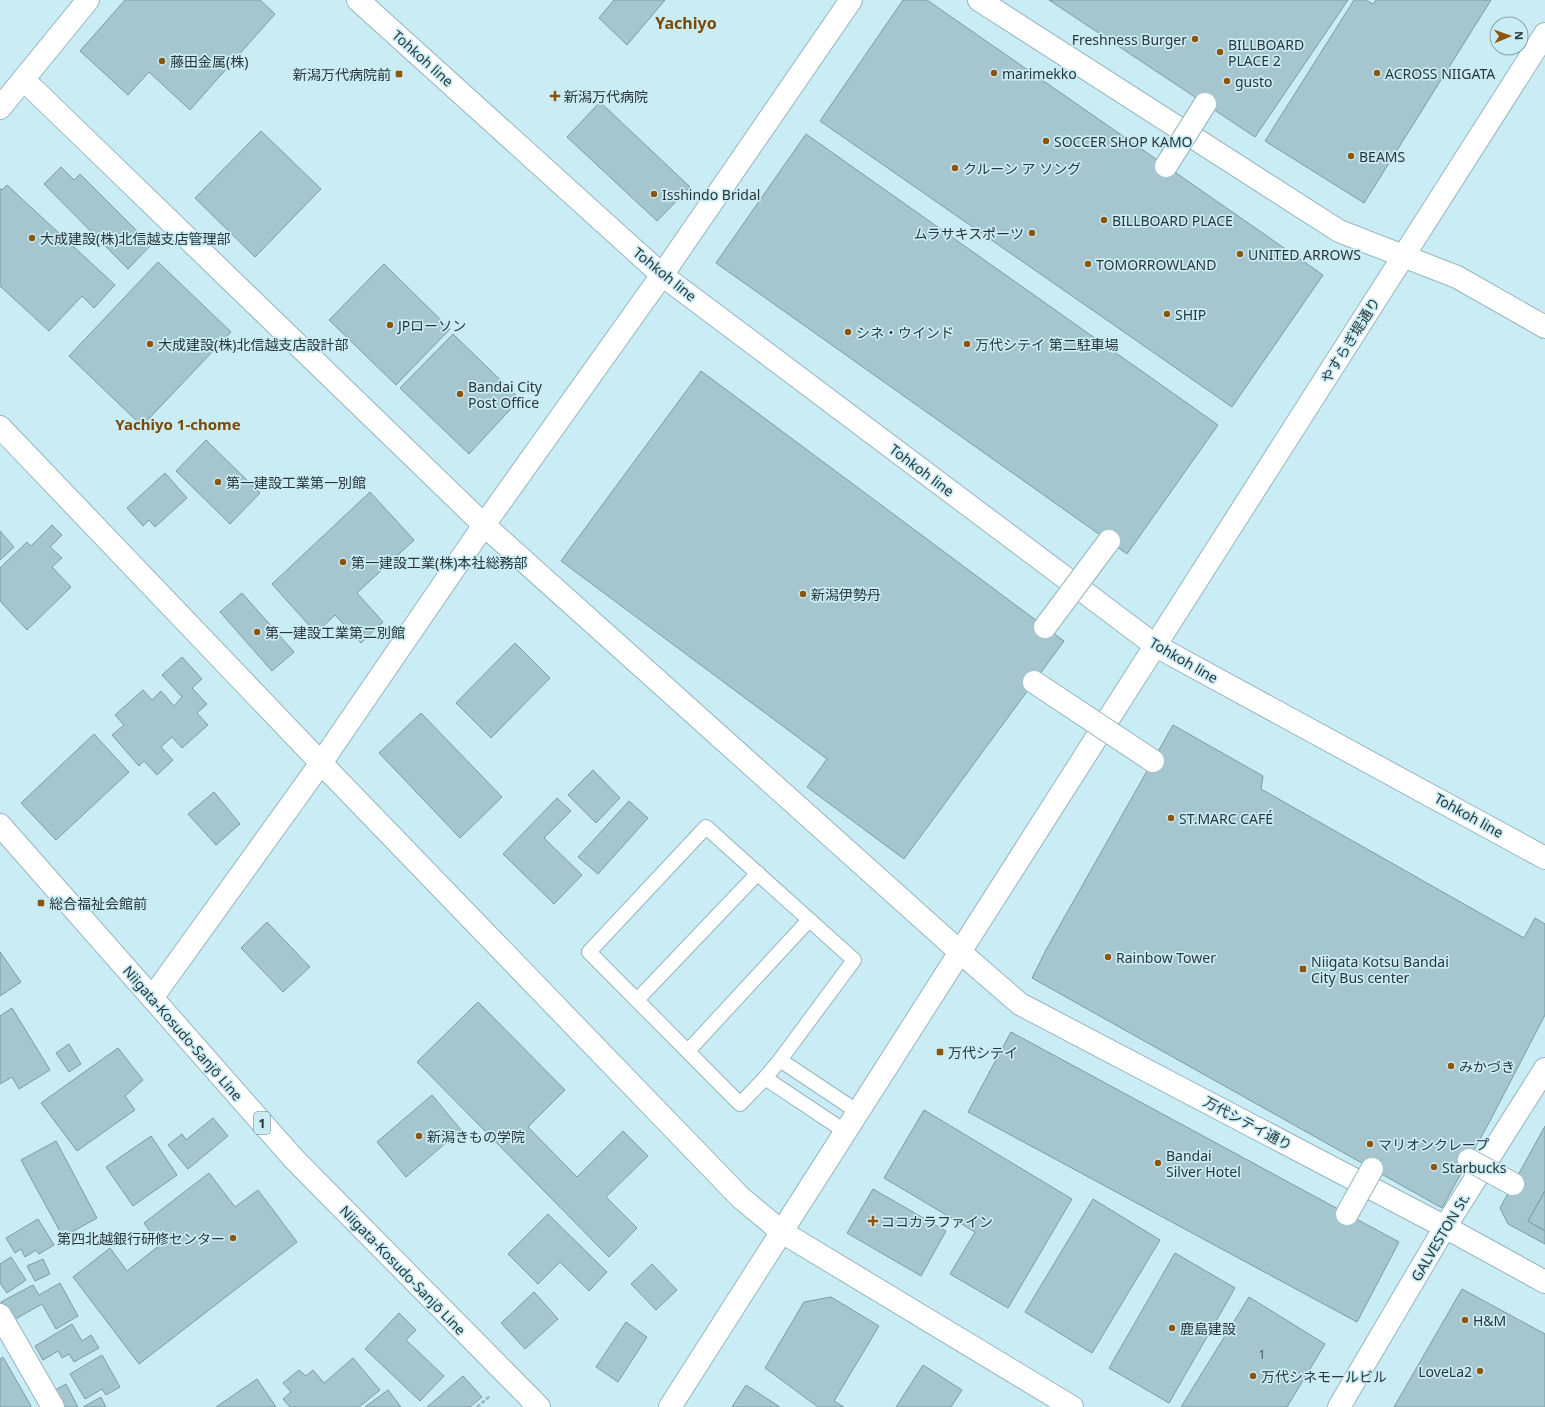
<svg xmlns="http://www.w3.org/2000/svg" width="1545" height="1407" viewBox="0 0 1545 1407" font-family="'Noto Sans','Noto Sans JP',sans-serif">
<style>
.building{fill:#a5c6ce;stroke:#7c9ca3}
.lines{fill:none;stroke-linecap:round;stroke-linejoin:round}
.lane-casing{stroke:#96b6be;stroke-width:16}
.street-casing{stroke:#96b6be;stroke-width:24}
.secondary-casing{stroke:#96b6be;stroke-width:24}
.primary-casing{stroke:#96b6be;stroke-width:24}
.path{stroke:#99b5bb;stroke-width:2.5;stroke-dasharray:4 2;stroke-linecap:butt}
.lane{stroke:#fff;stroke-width:14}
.street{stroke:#fff;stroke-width:22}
.secondary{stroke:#fff;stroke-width:22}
.primary{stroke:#fff;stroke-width:22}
.street-bridge-casing{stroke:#96b6be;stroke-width:24;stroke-linecap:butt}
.street-bridge{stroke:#fff;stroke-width:22}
.poi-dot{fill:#8d550c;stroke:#caecf4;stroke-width:1.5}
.labels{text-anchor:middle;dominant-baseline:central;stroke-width:3.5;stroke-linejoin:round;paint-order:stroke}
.number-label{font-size:12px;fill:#485a5e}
.shield{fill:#caecf4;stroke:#596d71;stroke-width:1}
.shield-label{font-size:13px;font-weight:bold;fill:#293639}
.poi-label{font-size:14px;fill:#293639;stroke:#caecf4;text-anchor:start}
.street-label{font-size:14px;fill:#293639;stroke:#caecf4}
.neighbourhood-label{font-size:15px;font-weight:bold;fill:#7b4803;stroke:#caecf4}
.quarter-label{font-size:16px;font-weight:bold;fill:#7b4803;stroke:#caecf4}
</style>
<rect width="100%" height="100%" fill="#caecf4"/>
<g class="building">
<polygon points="125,0 260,0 275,14 190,110 149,72 128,95 80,51"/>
<polygon points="614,0 665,0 627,45 599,18"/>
<polygon points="903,0 927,0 1323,275 1232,407 820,121"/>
<polygon points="1049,0 1348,0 1255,137"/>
<polygon points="1354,0 1366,0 1373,4 1376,0 1491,0 1364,203 1265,141"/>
<polygon points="600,102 690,187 657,221 567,137"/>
<polygon points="261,131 321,189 255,257 195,198"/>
<polygon points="806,134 1218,425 1127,554 716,263"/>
<polygon points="61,167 74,180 80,174 151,245 128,269 44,184"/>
<polygon points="7,185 115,285 94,308 82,296 49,331 0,286 0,188 2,190"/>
<polygon points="158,262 231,332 142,426 69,356"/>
<polygon points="384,264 450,329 396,385 329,320"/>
<polygon points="453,334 520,399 469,454 400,388"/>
<polygon points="701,371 1064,641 904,859 807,787 827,759 561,561"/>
<polygon points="206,440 260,493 230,524 176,471"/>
<polygon points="165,473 187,498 155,527 149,520 143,526 127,508"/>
<polygon points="370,492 414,540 357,593 383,622 361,643 335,615 316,633 272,584"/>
<polygon points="52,525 62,535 50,547 62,558 52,567 71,587 27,630 0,601 0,568 27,542 31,546"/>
<polygon points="0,531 14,547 0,560"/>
<polygon points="242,593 294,652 272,671 220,612"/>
<polygon points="515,643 550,678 491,738 456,703"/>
<polygon points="182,657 202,679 192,688 207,704 197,713 208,725 182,748 172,737 161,747 173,760 157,775 144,761 139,766 112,735 124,725 115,715 143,690 152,700 161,691 174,706 182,697 162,675"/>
<polygon points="421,713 502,797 460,838 379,753"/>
<polygon points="1173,725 1263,776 1261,789 1524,938 1535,918 1545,924 1545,1015 1491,1119 1442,1208 1032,978 1047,948"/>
<polygon points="94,734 129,772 56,840 21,803"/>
<polygon points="593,770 620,798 596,823 568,795"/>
<polygon points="214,792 240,824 216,845 188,814"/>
<polygon points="557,798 571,811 544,838 582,875 554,904 503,854"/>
<polygon points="629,801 648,818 598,874 578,857"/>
<polygon points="267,922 310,967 283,992 241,948"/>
<polygon points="0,952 21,982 0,996"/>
<polygon points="478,1002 565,1090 528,1127 577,1177 623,1131 648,1156 606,1197 637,1228 609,1257 417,1062"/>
<polygon points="12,1008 50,1070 19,1089 12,1077 0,1084 0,1016"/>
<polygon points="1011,1032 1399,1242 1357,1322 968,1112"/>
<polygon points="69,1044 81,1064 69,1072 56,1053"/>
<polygon points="118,1048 143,1080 125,1096 135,1110 77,1151 41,1103"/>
<polygon points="432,1095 461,1130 406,1177 377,1142"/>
<polygon points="924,1110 1072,1199 1008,1308 950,1274 975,1232 884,1178"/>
<polygon points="213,1118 228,1136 188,1169 168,1145 182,1134 186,1140"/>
<polygon points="1545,1126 1545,1191 1528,1221 1545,1231 1545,1244 1508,1224 1500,1208"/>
<polygon points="151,1136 177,1175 133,1206 106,1167"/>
<polygon points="56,1141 97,1218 63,1237 21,1160"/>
<polygon points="209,1173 235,1207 258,1190 297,1242 139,1364 73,1277 110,1248 127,1271 160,1245 144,1223"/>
<polygon points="873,1189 946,1231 921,1276 847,1233"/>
<polygon points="1545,1191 1545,1231 1528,1221"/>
<polygon points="1093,1199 1160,1240 1092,1353 1025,1312"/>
<polygon points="548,1214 607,1272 589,1291 560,1262 538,1284 508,1254"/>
<polygon points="38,1219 54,1245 39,1254 36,1250 25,1257 21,1249 15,1253 6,1238"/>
<polygon points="1175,1253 1235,1288 1169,1403 1109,1368"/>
<polygon points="11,1257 26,1280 7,1293 0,1283 0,1264"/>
<polygon points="43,1259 50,1274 35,1281 27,1266"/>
<polygon points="652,1264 677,1290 656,1310 631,1284"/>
<polygon points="60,1283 78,1316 56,1329 42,1304 12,1321 1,1302 33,1285 39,1295"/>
<polygon points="1462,1289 1545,1334 1545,1407 1394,1407"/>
<polygon points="534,1292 558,1319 525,1349 501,1323"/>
<polygon points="831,1297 879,1326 834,1401 844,1407 818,1407 765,1368 804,1302"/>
<polygon points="1249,1297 1325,1344 1287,1407 1181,1407"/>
<polygon points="399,1313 416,1330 406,1340 444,1376 420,1401 365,1349"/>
<polygon points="626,1322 647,1337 618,1382 596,1367"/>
<polygon points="72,1324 82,1341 91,1335 99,1348 74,1362 69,1354 62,1358 58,1351 43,1360 35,1346"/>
<polygon points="102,1355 120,1387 106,1395 102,1389 85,1399 70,1374"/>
<polygon points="3,1357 31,1406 30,1407 0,1407 0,1359"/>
<polygon points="353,1358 380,1390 359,1407 290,1407 283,1399 291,1392 283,1383 299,1370 306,1376 313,1370 324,1383"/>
<polygon points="923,1365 962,1390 951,1407 896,1407"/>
<polygon points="463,1376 482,1397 470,1407 427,1407"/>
<polygon points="257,1379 276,1407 216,1407"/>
<polygon points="66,1384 78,1407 64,1407 55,1390"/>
<polygon points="746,1385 780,1407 732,1407"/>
<polygon points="388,1390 401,1407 365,1407"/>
<polygon points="101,1397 106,1407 83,1407"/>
</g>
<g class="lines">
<defs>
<g id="lane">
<polygon points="706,827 854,960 780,1060 765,1078 740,1104 589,952"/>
<polyline points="637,1000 758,873"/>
<polyline points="688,1051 809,920"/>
<polyline points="780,1060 858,1112"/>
<polyline points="765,1078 846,1132"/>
</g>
<g id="street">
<polyline points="0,108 88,0"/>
<polyline points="152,998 321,763 484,525 662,275 851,0"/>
<polyline points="0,1315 53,1407"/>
</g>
<g id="secondary">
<polyline points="358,0 662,275 1156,646 1545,858"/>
<polyline points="979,0 1339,231 1457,277 1545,327"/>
<polyline points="24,80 484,525 960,952 1020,1004 1445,1227 1545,1282"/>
<polyline points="0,427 321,763 741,1198 782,1232 1072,1407"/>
<polyline points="670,1407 1545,34"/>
<polyline points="1339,1407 1445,1227 1545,1069"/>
</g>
<polyline id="primary" points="0,825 294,1159 539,1407"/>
</defs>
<use href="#lane" class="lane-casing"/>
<use href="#street" class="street-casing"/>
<use href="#secondary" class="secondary-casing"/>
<use href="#primary" class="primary-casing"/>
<polyline class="path" points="477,1407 490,1396"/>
<use href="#lane" class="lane"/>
<use href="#street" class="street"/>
<use href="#secondary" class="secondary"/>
<use href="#primary" class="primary"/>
<defs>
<g id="street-bridge">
<polyline points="1166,166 1205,104"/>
<polyline points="1045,627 1109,541"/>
<polyline points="1034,682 1153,761"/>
<polyline points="1469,1160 1513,1184"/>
<polyline points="1347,1214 1372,1169"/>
</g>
</defs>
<use href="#street-bridge" class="street-bridge-casing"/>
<use href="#street-bridge" class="street-bridge"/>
</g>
<g class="poi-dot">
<circle cx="1195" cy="39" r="4"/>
<circle cx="1220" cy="52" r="4"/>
<circle cx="162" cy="61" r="4"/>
<circle cx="994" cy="73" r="4"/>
<circle cx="1377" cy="73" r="4"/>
<rect x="395" y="70" width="8" height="8" rx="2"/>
<circle cx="1227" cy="81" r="4"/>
<path d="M553 90h4v4h4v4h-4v4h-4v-4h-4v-4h4z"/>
<circle cx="1046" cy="141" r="4"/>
<circle cx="1351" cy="156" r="4"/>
<circle cx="955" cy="168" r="4"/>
<circle cx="654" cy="194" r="4"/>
<circle cx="1104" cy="220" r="4"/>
<circle cx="1032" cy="233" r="4"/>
<circle cx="32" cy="238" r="4"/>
<circle cx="1240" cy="254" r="4"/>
<circle cx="1088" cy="264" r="4"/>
<circle cx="1167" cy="314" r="4"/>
<circle cx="390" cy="325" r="4"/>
<circle cx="848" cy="332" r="4"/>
<circle cx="150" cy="344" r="4"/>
<circle cx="967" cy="344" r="4"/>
<circle cx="460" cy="394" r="4"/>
<circle cx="218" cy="482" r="4"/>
<circle cx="343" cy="562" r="4"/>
<circle cx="803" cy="594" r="4"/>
<circle cx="257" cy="632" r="4"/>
<circle cx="1171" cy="818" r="4"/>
<rect x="37" y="899" width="8" height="8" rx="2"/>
<circle cx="1108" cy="957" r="4"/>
<rect x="1299" y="965" width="8" height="8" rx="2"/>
<rect x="936" y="1048" width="8" height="8" rx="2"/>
<circle cx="1451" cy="1066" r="4"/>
<circle cx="419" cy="1136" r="4"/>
<circle cx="1370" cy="1144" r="4"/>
<circle cx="1158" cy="1163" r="4"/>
<circle cx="1434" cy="1167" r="4"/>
<path d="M871 1215h4v4h4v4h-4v4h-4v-4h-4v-4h4z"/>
<circle cx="233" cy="1238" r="4"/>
<circle cx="1465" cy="1320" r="4"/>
<circle cx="1172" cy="1328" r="4"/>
<circle cx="1480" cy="1371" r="4"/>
<circle cx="1253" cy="1376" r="4"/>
</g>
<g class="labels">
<g class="number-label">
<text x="1262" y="1354">1</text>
</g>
<rect class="shield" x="254" y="1112" width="16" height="22" rx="3"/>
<g class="shield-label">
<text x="262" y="1123">1</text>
</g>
<g class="poi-label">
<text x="1187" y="39" text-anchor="end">Freshness Burger</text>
<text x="1228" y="44">BILLBOARD<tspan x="1228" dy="16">PLACE 2</tspan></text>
<text x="170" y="61">藤田金属(株)</text>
<text x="1002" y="73">marimekko</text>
<text x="1385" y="73">ACROSS NIIGATA</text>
<text x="391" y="74" text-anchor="end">新潟万代病院前</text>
<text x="1235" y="81">gusto</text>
<text x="564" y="96">新潟万代病院</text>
<text x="1054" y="141">SOCCER SHOP KAMO</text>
<text x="1359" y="156">BEAMS</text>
<text x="963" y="168">クルーン ア ソング</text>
<text x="662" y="194">Isshindo Bridal</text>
<text x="1112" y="220">BILLBOARD PLACE</text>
<text x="1024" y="233" text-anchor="end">ムラサキスポーツ</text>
<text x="40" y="238">大成建設(株)北信越支店管理部</text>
<text x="1248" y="254">UNITED ARROWS</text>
<text x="1096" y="264">TOMORROWLAND</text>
<text x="1175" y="314">SHIP</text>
<text x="398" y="325">JPローソン</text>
<text x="856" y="332">シネ・ウインド</text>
<text x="158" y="344">大成建設(株)北信越支店設計部</text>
<text x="975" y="344">万代シテイ 第二駐車場</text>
<text x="468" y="386">Bandai City<tspan x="468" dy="16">Post Office</tspan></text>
<text x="226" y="482">第一建設工業第一別館</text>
<text x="351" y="562">第一建設工業(株)本社総務部</text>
<text x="811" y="594">新潟伊勢丹</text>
<text x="265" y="632">第一建設工業第二別館</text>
<text x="1179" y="818">ST.MARC CAFÉ</text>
<text x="49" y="903">総合福祉会館前</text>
<text x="1116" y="957">Rainbow Tower</text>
<text x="1311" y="961">Niigata Kotsu Bandai<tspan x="1311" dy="16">City Bus center</tspan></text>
<text x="948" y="1052">万代シテイ</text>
<text x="1459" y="1066">みかづき</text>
<text x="427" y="1136">新潟きもの学院</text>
<text x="1378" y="1144">マリオンクレープ</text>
<text x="1166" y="1155">Bandai<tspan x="1166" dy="16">Silver Hotel</tspan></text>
<text x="1442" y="1167">Starbucks</text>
<text x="881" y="1221">ココカラファイン</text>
<text x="225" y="1238" text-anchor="end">第四北越銀行研修センター</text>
<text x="1473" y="1320">H&amp;M</text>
<text x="1180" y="1328">鹿島建設</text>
<text x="1472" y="1371" text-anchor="end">LoveLa2</text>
<text x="1261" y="1376">万代シネモールビル</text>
</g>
<g class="street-label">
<text transform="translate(423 58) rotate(42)">Tohkoh line</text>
<text transform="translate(665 274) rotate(39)">Tohkoh line</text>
<text transform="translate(1350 340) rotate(-58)">やすらぎ堤通り</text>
<text transform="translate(922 470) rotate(37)">Tohkoh line</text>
<text transform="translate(1184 660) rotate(30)">Tohkoh line</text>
<text transform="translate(1469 815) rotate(29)">Tohkoh line</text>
<text transform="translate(183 1033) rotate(49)">Niigata-Kosudo-Sanjō Line</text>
<text transform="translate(1248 1123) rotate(28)">万代シテイ通り</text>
<text transform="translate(1440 1237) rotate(-59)">GALVESTON St.</text>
<text transform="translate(403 1270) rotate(46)">Niigata-Kosudo-Sanjō Line</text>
</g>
<g class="neighbourhood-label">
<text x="178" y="424">Yachiyo 1-chome</text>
</g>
<g class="quarter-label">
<text x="686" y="23">Yachiyo</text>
</g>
</g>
<g transform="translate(1509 36) rotate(88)"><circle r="19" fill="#caecf4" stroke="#8aa3a9"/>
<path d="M0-3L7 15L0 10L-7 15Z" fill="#8d550c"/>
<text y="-6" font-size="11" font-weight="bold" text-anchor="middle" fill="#293639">N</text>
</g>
</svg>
